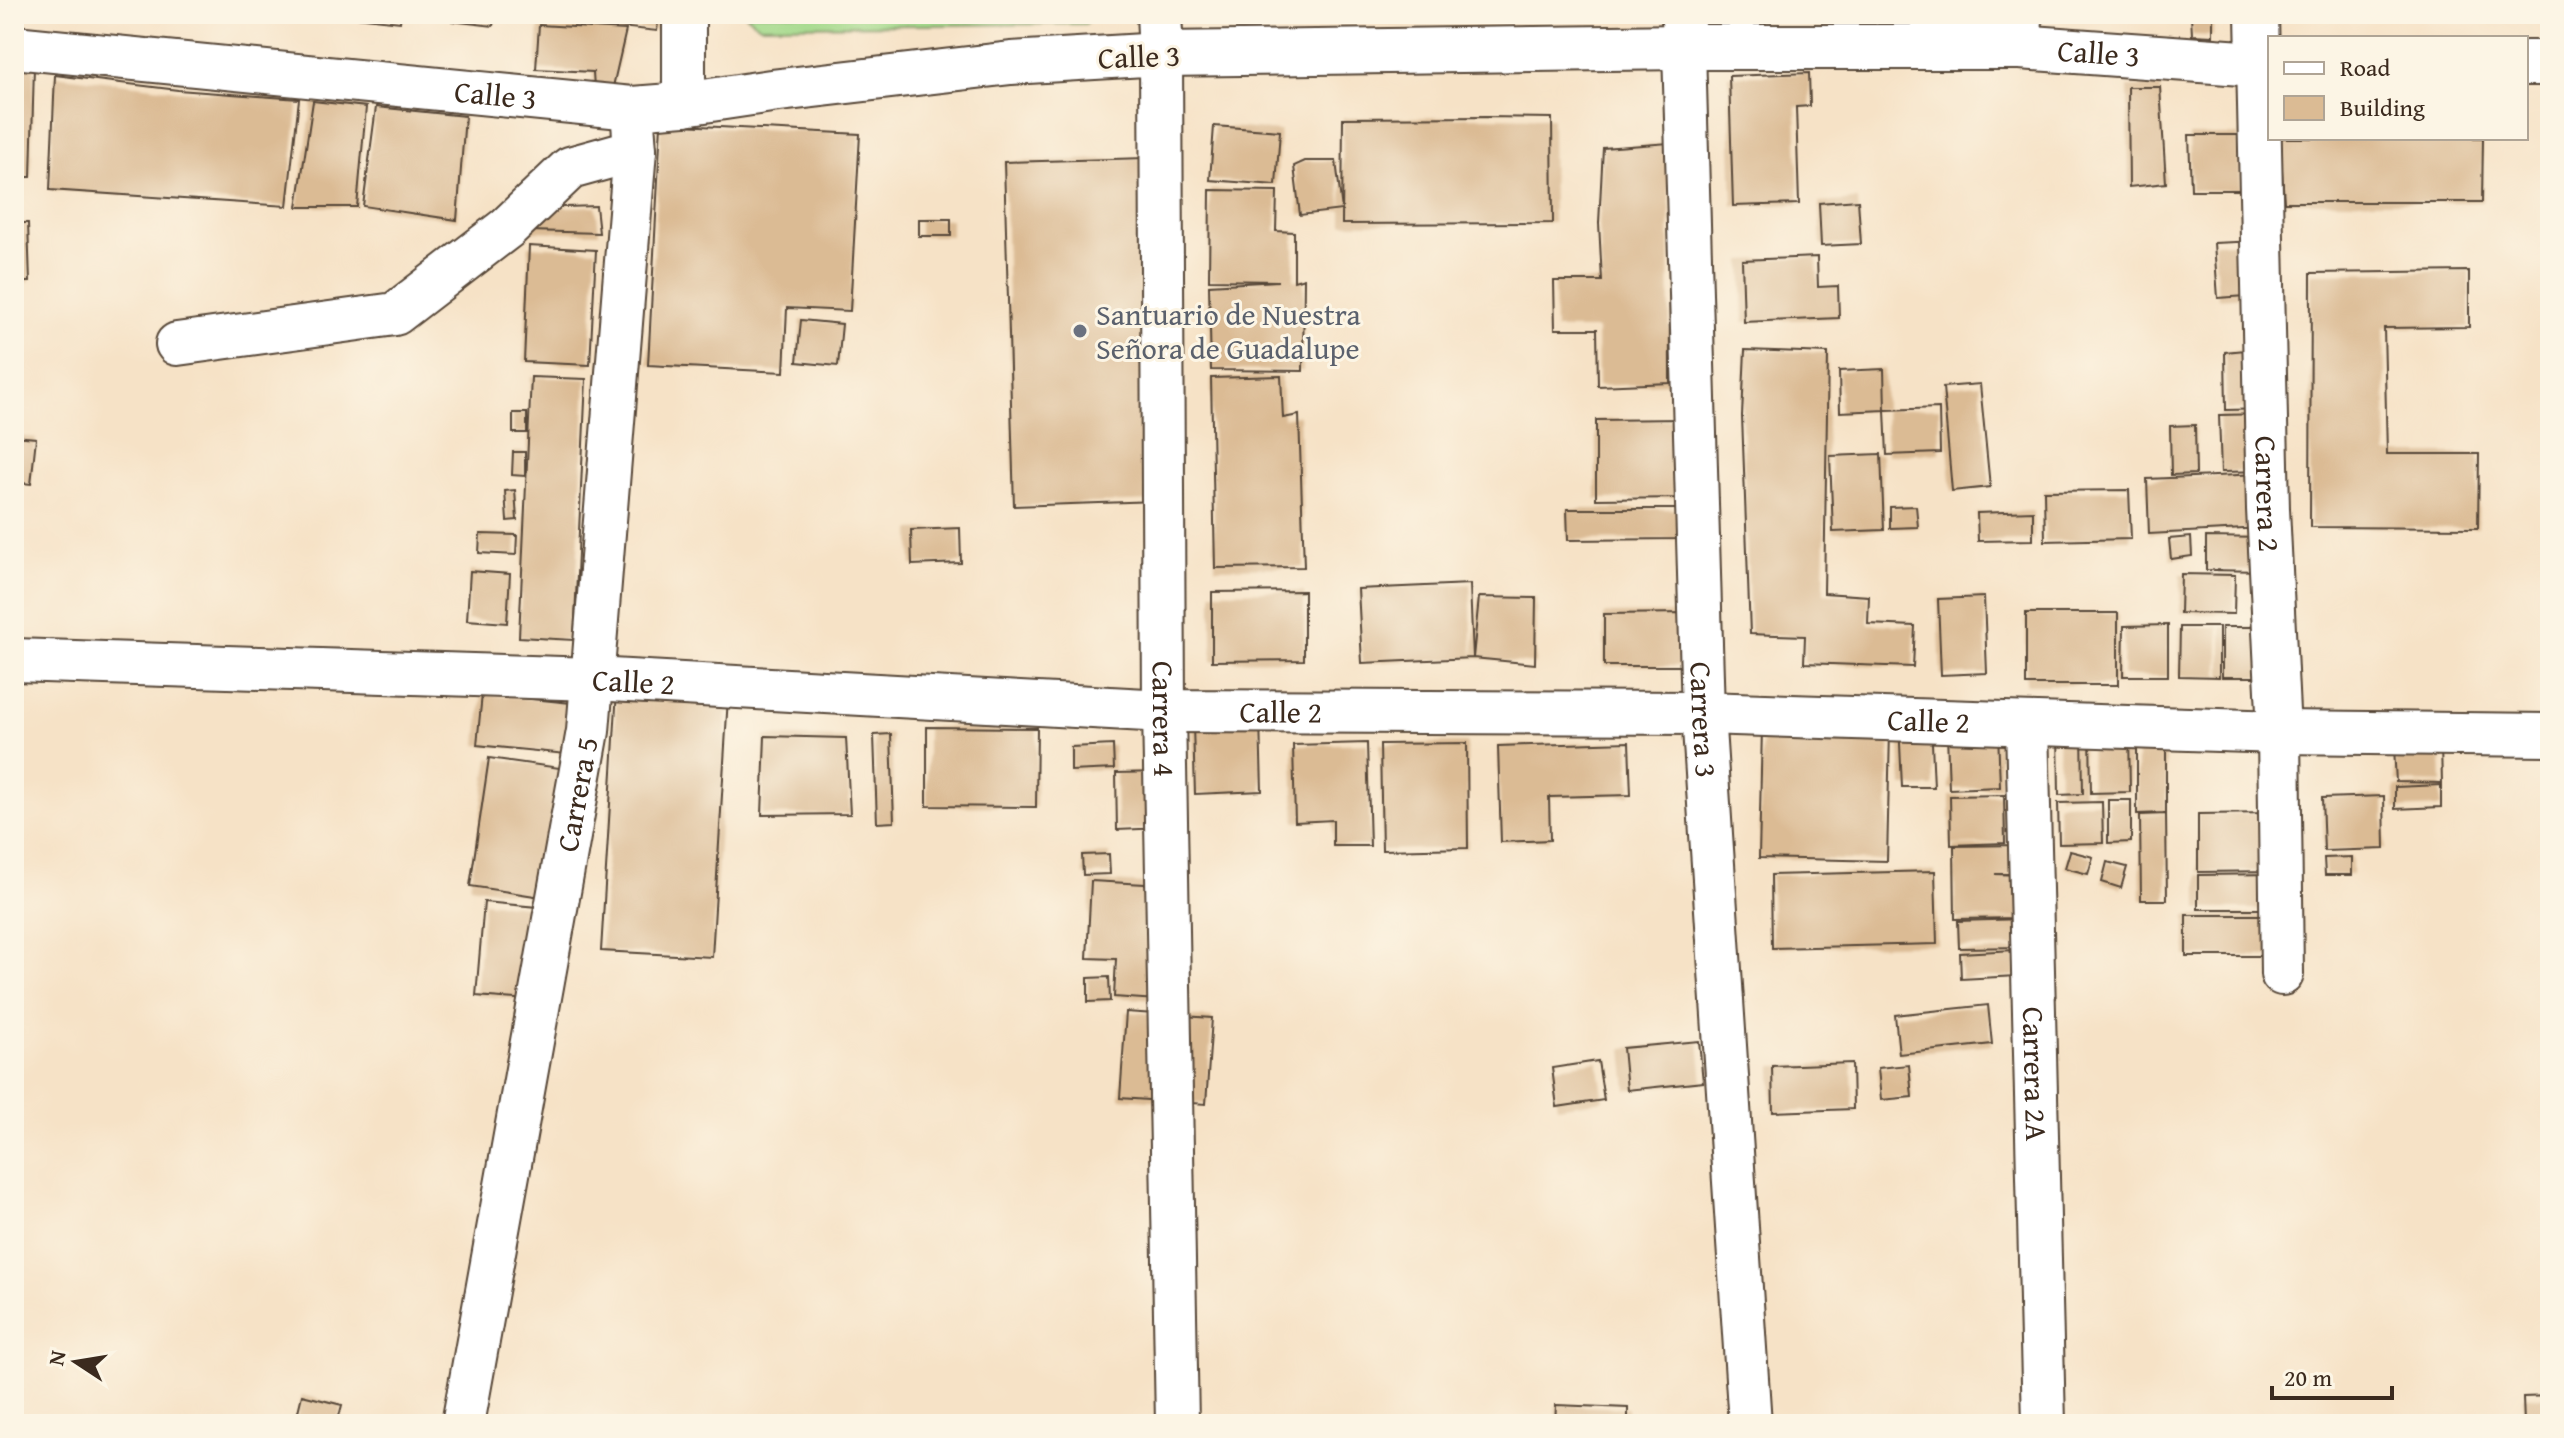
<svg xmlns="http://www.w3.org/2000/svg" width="2564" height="1438" viewBox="0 0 2564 1438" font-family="'Gentium Book Plus',serif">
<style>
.green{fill:#a3d98a;stroke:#6f8254;stroke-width:2}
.building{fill:#dbbb94}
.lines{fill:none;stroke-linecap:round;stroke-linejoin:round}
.minor-casing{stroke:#574637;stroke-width:46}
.tertiary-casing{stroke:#574637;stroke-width:48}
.minor{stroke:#fff;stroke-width:42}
.tertiary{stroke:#fff;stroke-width:44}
.worship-dot{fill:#6b7280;stroke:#fcf5e5;stroke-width:3}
.labels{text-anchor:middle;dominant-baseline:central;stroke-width:6;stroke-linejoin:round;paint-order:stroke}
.street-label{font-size:30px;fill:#3b2a1e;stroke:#fcf5e5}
.worship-label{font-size:30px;fill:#5b616d;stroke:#fcf5e5;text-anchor:start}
</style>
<rect width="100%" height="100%" fill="#fcf5e5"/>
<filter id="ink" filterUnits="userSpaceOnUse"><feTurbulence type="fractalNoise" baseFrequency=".0125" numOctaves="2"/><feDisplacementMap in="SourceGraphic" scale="16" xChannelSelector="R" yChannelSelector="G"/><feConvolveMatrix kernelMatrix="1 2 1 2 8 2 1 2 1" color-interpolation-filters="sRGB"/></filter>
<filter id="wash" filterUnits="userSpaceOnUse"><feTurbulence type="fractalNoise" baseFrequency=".006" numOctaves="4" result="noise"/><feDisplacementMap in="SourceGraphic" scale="32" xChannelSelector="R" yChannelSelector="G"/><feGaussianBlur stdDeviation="1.8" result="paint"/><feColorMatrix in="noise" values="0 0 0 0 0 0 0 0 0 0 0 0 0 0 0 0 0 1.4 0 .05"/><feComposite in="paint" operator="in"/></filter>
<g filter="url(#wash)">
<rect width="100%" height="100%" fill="#f6e2c6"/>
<polygon class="green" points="745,14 1093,14 1086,24 760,26"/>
<g id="blocks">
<g class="building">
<polygon points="348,14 401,14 400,22 348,16"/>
<polygon points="452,14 495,14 493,26 452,21"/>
<polygon points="537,14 659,14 657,31 537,18"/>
<polygon points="2191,14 2213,14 2213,36 2192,35"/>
<polygon points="539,25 626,30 612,91 594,87 593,72 536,69"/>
<polygon points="14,65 34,66 31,177 14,177"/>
<polygon points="1809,73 1810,106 1796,107 1799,204 1733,206 1729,76"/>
<polygon points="55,75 178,90 299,99 287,206 50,190"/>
<polygon points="2128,87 2160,87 2166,183 2129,187"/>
<polygon points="313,101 366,107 357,207 297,207"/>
<polygon points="376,107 465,116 457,220 363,206"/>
<polygon points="1488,117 1552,118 1553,223 1342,224 1343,118"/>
<polygon points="661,124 860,134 850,311 787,308 784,372 648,365"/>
<polygon points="1214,126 1280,131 1276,185 1210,180"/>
<polygon points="2189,135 2238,135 2241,190 2191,190"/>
<polygon points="2280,138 2483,138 2482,202 2284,202"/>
<polygon points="1669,143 1670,383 1598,386 1597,329 1555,329 1554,281 1602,281 1599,223 1603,148"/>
<polygon points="1146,158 1156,501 1014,506 1004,162"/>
<polygon points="1305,161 1336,161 1342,210 1300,215 1294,166"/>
<polygon points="1210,190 1277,191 1276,231 1294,232 1294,281 1304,278 1303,371 1211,370 1209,285 1278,281 1209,280"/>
<polygon points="1858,200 1861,244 1821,246 1819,203"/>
<polygon points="596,206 599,233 530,231 533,208"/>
<rect x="919" y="219" width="32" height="17"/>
<polygon points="14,223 28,223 30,282 14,282"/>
<polygon points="2258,241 2261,295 2218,298 2214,243"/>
<polygon points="529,246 596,250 590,365 524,362"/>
<polygon points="1817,257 1818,287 1838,286 1839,318 1744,322 1742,260"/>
<polygon points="2469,271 2469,327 2384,328 2387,454 2479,454 2478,528 2310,527 2311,273"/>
<polygon points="14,285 18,285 16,325 14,325"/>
<polygon points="801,320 842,324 838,366 797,362"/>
<polygon points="2266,348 2269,409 2226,410 2225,352"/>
<polygon points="1745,350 1828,353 1824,593 1869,596 1868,624 1915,626 1913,667 1804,663 1805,636 1750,634 1742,416"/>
<polygon points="1884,369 1885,410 1840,412 1839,371"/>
<polygon points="1281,376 1283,418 1299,415 1304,567 1215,568 1211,378"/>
<polygon points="531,377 586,379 574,640 519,637"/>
<polygon points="1980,384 1990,487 1952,491 1943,387"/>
<polygon points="1939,408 1940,453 1887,455 1885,410"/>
<rect x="513" y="413" width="14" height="20"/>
<polygon points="2266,414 2267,471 2221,472 2219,415"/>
<polygon points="1683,419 1684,498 1596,499 1596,420"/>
<polygon points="2195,425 2196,474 2171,475 2170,426"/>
<polygon points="14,436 36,438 31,484 14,482"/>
<polygon points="513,452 525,452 525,476 512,475"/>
<polygon points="1881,454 1884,530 1833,532 1830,456"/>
<polygon points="2261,474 2263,528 2149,534 2147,479"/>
<polygon points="515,490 517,520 507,521 505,491"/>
<polygon points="2129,490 2131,539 2045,541 2044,491"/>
<polygon points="1916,506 1918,527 1890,528 1890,507"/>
<polygon points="1567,509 1680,509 1679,539 1568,540"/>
<polygon points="2033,511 2033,540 1978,541 1977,513"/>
<polygon points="960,528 961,563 912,565 911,530"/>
<polygon points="480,534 517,535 516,555 479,553"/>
<polygon points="2191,537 2192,556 2171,559 2169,539"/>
<polygon points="2206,537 2266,538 2266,571 2206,570"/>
<polygon points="470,571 510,574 507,623 467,620"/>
<polygon points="2181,574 2235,575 2234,614 2180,613"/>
<polygon points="1470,584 1473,658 1479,597 1536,598 1535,664 1473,658 1362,663 1358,589"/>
<polygon points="1304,591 1304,660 1212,661 1212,592"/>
<polygon points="1984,597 1987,673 1941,675 1938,599"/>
<polygon points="1688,613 1688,666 1604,666 1604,614"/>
<rect x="2026" y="613" width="92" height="72"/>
<polygon points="2168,625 2168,676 2123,676 2124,626"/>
<polygon points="2180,627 2219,627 2219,677 2179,676"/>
<rect x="2222" y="627" width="42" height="50"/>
<polygon points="617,690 728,697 712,957 601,951"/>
<polygon points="482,694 571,703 566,754 477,745"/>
<polygon points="1260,721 1262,791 1195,794 1193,724"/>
<polygon points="1931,721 1934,787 1902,787 1899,722"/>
<polygon points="927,727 1037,728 1036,807 927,806"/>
<polygon points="1762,728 1890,731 1887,861 1759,858"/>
<polygon points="2082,730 2083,794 2059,795 2058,731"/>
<polygon points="2129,730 2130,792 2091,793 2090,732"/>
<polygon points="2137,730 2166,730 2166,813 2137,814"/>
<polygon points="1998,731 2000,787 1949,789 1947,733"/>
<polygon points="891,734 894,822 877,823 874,735"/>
<polygon points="765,736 846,738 850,814 762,815"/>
<polygon points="1629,742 1631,795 1549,797 1550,840 1501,842 1498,746"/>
<polygon points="1367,743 1370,846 1333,846 1333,820 1295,822 1293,745"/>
<polygon points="1467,743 1468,848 1382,850 1380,744"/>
<polygon points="1113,745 1114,769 1071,771 1071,747"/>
<polygon points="2441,745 2442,783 2396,782 2394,747"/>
<polygon points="489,758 567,769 548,898 470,886"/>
<polygon points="1161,772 1163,828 1117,830 1116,773"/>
<polygon points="2441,785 2441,807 2395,809 2395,787"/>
<polygon points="2004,795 2005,843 1951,845 1950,796"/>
<polygon points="2384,796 2385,849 2324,851 2322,798"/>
<polygon points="2108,800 2131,800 2131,842 2108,843"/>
<polygon points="2102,802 2103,843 2059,844 2058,803"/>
<polygon points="2274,813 2275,871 2198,872 2198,814"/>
<polygon points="2166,814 2167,900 2141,900 2140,815"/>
<polygon points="2021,845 2021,874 1995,874 2019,875 2020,918 1955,919 1954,846"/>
<polygon points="2070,851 2093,857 2088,874 2065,868"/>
<polygon points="1109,854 1110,874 1083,875 1082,855"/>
<polygon points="2352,857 2352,875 2325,875 2324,858"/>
<polygon points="2107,862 2127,867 2121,888 2102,882"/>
<polygon points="1935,871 1937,944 1772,948 1771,875"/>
<polygon points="2276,874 2276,909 2198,909 2198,875"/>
<polygon points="1091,881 1163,885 1157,1000 1114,997 1116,959 1087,958"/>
<polygon points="484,902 537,907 529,1000 476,996"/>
<polygon points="2186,915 2274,915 2275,956 2186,956"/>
<polygon points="2023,919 2023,947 1959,948 1958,921"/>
<polygon points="2015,950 2017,976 1961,979 1960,953"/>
<polygon points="1109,977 1110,1001 1088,1002 1088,978"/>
<polygon points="1988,1005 1992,1044 1899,1054 1895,1015"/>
<polygon points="1126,1012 1212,1018 1206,1104 1120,1098"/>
<polygon points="1699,1041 1703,1082 1627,1090 1623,1048"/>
<polygon points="1598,1061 1604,1100 1557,1107 1552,1068"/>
<polygon points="1852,1063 1853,1109 1773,1112 1772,1066"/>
<polygon points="1909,1065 1912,1097 1881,1100 1878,1068"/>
<polygon points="302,1395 342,1405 337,1424 295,1424"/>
<polygon points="2550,1396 2550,1424 2524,1424 2523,1397"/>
<polygon points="1556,1405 1628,1408 1628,1424 1555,1424"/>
</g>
</g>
</g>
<g filter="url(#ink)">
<use href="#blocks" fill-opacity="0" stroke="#574637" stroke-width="2"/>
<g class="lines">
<defs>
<g id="minor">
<polyline points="684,14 684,104"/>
<path id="s1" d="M1683,14L1703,713L1750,1424"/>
<path id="s2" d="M2257,14L2268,509L2279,732L2282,974"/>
<path id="s3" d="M14,47L632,108L684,104L771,91L1011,63L1161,54L1164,711L1177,1424"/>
<polyline points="2020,47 2021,14"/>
<polyline points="177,344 395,314 507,228 570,168 635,150"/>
<path id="s4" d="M14,660L593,679L1164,711L1703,713L2279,732L2550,735"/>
<path id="s5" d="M2027,724L2044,1424"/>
<path id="s6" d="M463,1424L588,731L635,150L632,108"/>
</g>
<g id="tertiary">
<path id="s7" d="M1159,14L1161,54L1684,47H2020L2270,65"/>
<polyline points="2526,63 2550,63"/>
</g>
</defs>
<use href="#minor" class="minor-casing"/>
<use href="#tertiary" class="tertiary-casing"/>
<use href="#minor" class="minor"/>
<use href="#tertiary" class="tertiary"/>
</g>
</g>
<circle class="worship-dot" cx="1080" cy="331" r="8"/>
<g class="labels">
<g class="street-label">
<text stroke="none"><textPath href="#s7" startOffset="978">Calle 3</textPath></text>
<text transform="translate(1139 56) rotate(-2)">Calle 3</text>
<text stroke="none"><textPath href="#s3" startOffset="484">Calle 3</textPath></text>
<text stroke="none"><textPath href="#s2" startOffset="480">Carrera 2</textPath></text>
<text stroke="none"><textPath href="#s4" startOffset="620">Calle 2</textPath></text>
<text stroke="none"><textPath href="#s4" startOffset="1268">Calle 2</textPath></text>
<text stroke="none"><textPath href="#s3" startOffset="1818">Carrera 4</textPath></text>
<text stroke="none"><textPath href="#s1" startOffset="706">Carrera 3</textPath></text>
<text stroke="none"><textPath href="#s4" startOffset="1916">Calle 2</textPath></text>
<text stroke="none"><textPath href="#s6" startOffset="640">Carrera 5</textPath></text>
<text stroke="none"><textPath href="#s5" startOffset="350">Carrera 2A</textPath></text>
</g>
<g class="worship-label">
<text x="1096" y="314">Santuario de Nuestra<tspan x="1096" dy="34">Señora de Guadalupe</tspan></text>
</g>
</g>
<rect width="2564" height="1438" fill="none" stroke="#fcf5e5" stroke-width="48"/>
<rect x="2268" y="36" width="260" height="104" fill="#fcf5e5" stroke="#afa495" stroke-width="2"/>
<rect x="2284" y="62" width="40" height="12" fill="#ffffff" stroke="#afa495" stroke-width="2"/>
<text x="2340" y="76" font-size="24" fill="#3b2a1e">Road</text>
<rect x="2284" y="96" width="40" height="24" fill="#dbbb94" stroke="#afa495" stroke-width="2"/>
<text x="2340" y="116" font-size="24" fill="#3b2a1e">Building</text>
<g transform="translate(76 1362) rotate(282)" stroke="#fcf5e5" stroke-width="6" paint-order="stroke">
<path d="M0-6L14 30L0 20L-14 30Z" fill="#3b2a1e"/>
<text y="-12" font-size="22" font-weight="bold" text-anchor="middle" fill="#3b2a1e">N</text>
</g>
<path d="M2272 1386v12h120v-12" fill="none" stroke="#3b2a1e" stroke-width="4"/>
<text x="2284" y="1386" font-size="24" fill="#3b2a1e" stroke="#fcf5e5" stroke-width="6" paint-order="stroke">20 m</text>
</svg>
